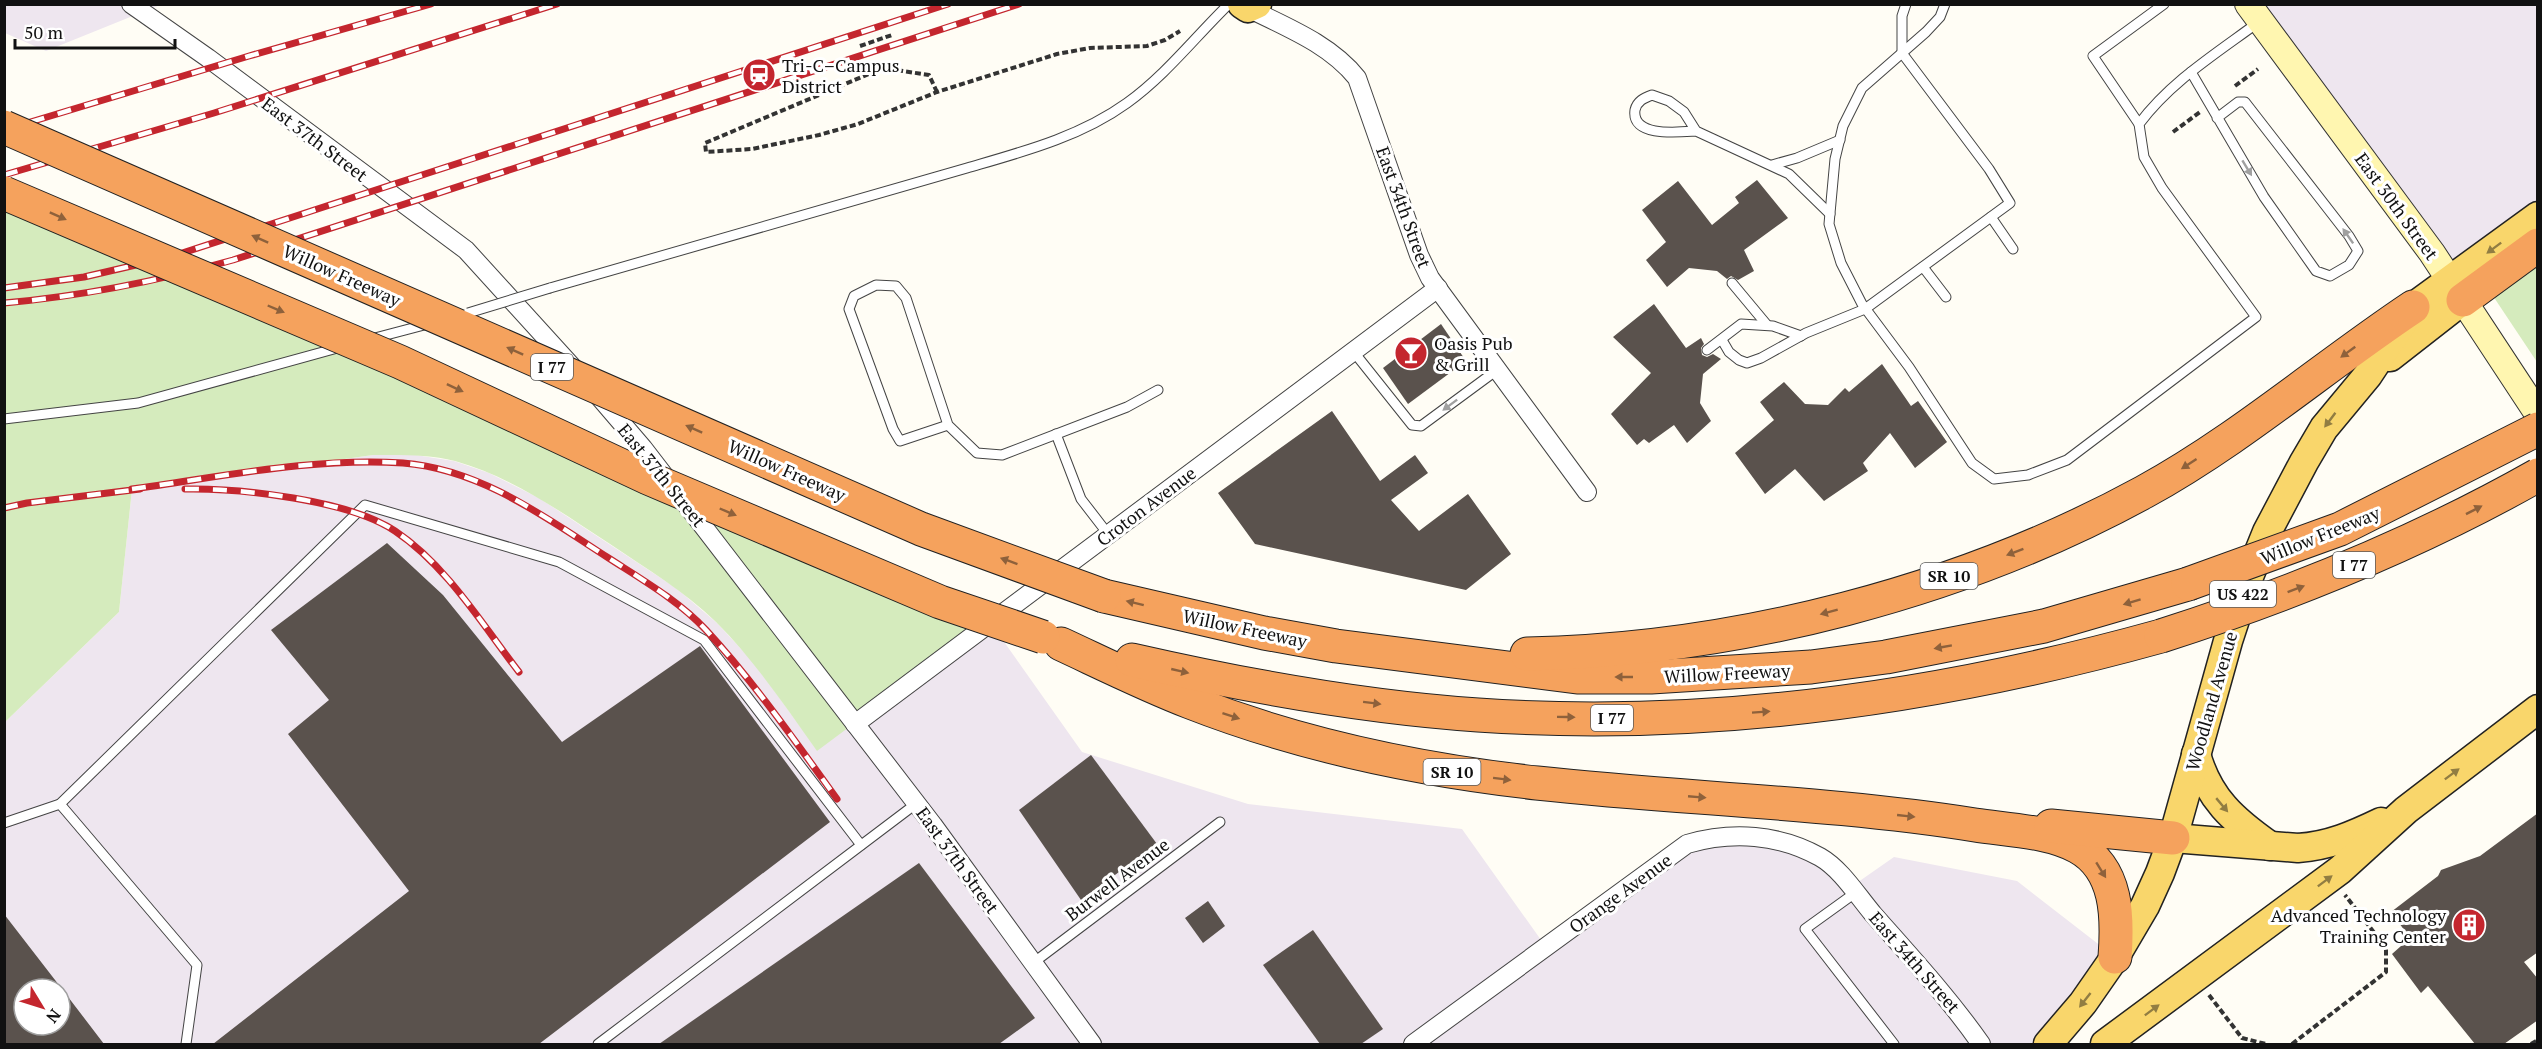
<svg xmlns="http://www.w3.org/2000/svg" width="2542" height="1049" viewBox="0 0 2542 1049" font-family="'PT Serif',serif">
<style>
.industrial{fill:#eee6ef;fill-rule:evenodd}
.green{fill:#d5ebbd}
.building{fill:#5a524d;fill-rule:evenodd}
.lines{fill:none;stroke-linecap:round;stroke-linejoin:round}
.service-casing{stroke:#444;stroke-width:11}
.minor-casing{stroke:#444;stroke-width:20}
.secondary-casing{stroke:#333;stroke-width:28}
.primary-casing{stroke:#222;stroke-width:31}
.motorway-casing{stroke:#222;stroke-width:35}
.path{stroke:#333;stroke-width:4;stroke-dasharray:6 3;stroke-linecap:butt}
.service{stroke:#fff;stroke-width:9}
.minor{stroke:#fff;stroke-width:18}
.secondary{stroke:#fff6b0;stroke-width:26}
.primary{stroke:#f9d66b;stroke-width:28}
.motorway{stroke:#f5a25d;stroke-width:33}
.rail-casing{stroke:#c4262e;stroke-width:7}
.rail{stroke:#fff;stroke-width:4.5;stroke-dasharray:14;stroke-linecap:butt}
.service-bridge-casing{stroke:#444;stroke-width:11;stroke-linecap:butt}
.motorway-bridge-casing{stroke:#222;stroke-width:35;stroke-linecap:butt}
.service-bridge{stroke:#fff;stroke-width:9}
.motorway-bridge{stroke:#f5a25d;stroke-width:33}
.oneway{fill:#a0a0a0}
.oneway2{fill:#8e613b}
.oneway3{fill:#917d42}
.labels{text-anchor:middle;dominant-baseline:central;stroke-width:6;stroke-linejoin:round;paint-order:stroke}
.shield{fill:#fff;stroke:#585858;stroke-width:1.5}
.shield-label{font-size:16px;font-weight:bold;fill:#111}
.poi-label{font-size:18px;fill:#111;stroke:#fff;text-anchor:start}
.street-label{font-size:18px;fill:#111;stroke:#fff}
</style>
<rect width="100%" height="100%" fill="#fffdf5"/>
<g class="industrial">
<polygon points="4,5 160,5 46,51 5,33"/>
<polygon points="2248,5 2537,5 2537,216 2451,281"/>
<path d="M409,454L454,461L489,473L539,498L676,588L717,623L755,664L817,750L990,622L1082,752L1248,804L1462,829L1546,947L1687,844L1791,845L1851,887L1894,857L2017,881L2115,957L2048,1044H5V722L119,612L132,489L373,455ZM24,989H60V1025H24Z"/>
</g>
<g class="green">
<path d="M5,193L990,622L817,751C785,706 755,661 716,622C684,591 647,569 610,544C561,512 512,477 455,461C428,454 400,455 373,455L132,489L119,612L5,722Z"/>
<polygon points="2537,253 2537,362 2493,296"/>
</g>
<g class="building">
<polygon points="1757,180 1788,218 1744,250 1754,271 1738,280 1731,276 1727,279 1717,271 1689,268 1667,287 1646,260 1666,242 1642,210 1678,181 1712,225 1739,203 1735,197"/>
<polygon points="1654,304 1686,348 1701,338 1704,344 1701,348 1702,355 1707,357 1713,354 1721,359 1703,374 1700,403 1711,421 1687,443 1674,425 1649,443 1644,439 1637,445 1611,414 1651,373 1613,337"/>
<polygon points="1441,324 1466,361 1408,404 1383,368"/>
<polygon points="1882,364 1911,406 1918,401 1947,442 1915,468 1890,433 1863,463 1868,471 1824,501 1795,469 1765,494 1735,453 1774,420 1760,402 1784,382 1805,404 1828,405 1845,388 1849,392"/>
<polygon points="1332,411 1380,481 1415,455 1428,473 1391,500 1419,531 1468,494 1511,554 1466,590 1255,544 1218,493"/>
<polygon points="387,543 443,595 562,742 700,646 830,822 539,1044 213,1044 409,891 288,734 329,700 271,630"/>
<polygon points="1091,755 1157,844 1081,900 1019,810"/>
<polygon points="2538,813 2538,952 2524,962 2538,979 2538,1020 2504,1044 2475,1044 2428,986 2421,993 2392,954 2410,938 2391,912 2438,876 2441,870 2480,856"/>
<polygon points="919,863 1035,1018 999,1044 659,1044"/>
<polygon points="1208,901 1225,926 1203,943 1185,918"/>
<path d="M4,914L62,989L104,1044H4ZM24,989H60V1025H24Z"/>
<polygon points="1313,930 1383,1029 1361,1044 1320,1044 1263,965"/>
</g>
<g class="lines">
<defs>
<g id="service">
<path d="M1945,4L1940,17L1926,32L1862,88L1843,126L1835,159L1829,224L1841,263L1862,304L1909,367L1972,463L1994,479L2028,475L2067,460L2256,317L2162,188L2144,157L2139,124C2171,81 2217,53 2260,21"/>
<polyline points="2191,72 2264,197 2316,271 2330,276 2349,265 2358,251 2349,236 2245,102 2238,102 2217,118"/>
<polyline points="2139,124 2093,56 2164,4"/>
<path d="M1696,131C1680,132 1631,138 1635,110C1637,101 1644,98 1652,95L1669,101L1684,112L1696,131L1789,174L1830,214"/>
<polyline points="1772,165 1797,158 1840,140"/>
<polyline points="1991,217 2013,249"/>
<polyline points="1923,267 1946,297"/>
<polyline points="1732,283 1767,325"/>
<path d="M550,288L967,168C1022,152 1080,137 1127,103C1166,75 1195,37 1229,4"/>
<polyline points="371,339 428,324"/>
<polyline points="1722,340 1729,352 1739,360 1747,363 1761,358 1806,333 1865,309 2010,203 1989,169 1902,53 1902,16 1906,4"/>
<polyline points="1707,350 1741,324 1773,326 1801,336"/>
<polyline points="1353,351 1412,425 1421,426 1497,370"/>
<polyline points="4,419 138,403 341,347"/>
<polyline points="948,425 900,441 893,429 849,309 854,296 876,285 896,286 906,298 948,425 977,453 1002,455 1127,407 1158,390"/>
<polyline points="1056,434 1081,499 1108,534"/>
<polyline points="60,804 197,965 186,1044"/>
<polyline points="4,823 60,804 365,505 559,562 704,640 861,845"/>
<polyline points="1855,893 1805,929 1894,1044"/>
<polyline points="1033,963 1220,822"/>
<polyline points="598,1044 917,803"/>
</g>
<g id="minor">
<polyline points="131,4 208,58 466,250 577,372"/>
<path d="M1248,8C1286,27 1330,44 1357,78L1419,255L1430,278L1587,492"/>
<polyline points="595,392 643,448 933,825 1092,1044"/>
<polyline points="855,724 1438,288"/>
<path d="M1413,1044L1687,844C1732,831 1779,834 1820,857C1841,869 1857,895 1873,914C1910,956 1949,998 1981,1044"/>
</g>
<polyline id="secondary" points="2248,4 2432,253 2538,414"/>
<g id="primary">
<polyline points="1242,4 1248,8 1257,4"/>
<polyline points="2390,357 2463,300"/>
<path d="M2196,754C2208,798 2233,820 2270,846"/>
<path d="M2173,838L2298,848C2329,846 2354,835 2381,822"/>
<polyline points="2048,1044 2083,1003 2115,957 2145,906 2160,873 2173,838 2228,641 2250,574 2267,532 2304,462 2324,428 2368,375 2413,307 2538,216"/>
<polyline points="2105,1044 2340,870 2406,810 2538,709"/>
</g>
<g id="motorway">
<polyline points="2463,300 2538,245"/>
<polyline points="1104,596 1264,633 1336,646 1577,677 1651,677 1811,667 1886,657 2044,626 2188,584"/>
<path d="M1061,644C1104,664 1146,685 1190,702C1300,745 1420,770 1537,783C1683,799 1830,802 1975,825C2008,830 2049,831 2078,847C2118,869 2118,918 2115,957"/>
<path d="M1527,654C1736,650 1961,592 2144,492C2239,440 2323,367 2413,307"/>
<path d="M1132,660C1246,686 1361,707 1478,715C1710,731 1938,698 2161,636"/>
<polyline points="2051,826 2173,838"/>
</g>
</defs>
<use href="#service" class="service-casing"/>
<use href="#minor" class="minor-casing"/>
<use href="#secondary" class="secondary-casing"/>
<use href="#primary" class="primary-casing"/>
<use href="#motorway" class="motorway-casing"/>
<g class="path">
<polyline points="860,46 892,35"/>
<polyline points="2235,86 2258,69"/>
<polyline points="937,92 929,75 883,68 705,143 706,152 752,149 819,135 858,124 937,92 1057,54 1090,48 1147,46 1165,40 1180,31"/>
<polyline points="2173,132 2200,112"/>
<polyline points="2209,995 2242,1038 2266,1044"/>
<polyline points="2292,1044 2386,972 2386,948 2345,895"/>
<polyline points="2531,1044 2538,1040"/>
</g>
<use href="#service" class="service"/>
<use href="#minor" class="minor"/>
<use href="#secondary" class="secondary"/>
<use href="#primary" class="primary"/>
<use href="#motorway" class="motorway"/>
<defs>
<g id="rail">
<polyline points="4,130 249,56 431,4"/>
<polyline points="4,175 214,113 557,4"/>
<polyline points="4,288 84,277 170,257 948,4"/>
<path d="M4,303C83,296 158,281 233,260L1019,4"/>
<path d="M132,489C221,477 313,457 403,463C480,469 545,517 607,557C641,579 678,600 706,630C754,682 795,741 837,799"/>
<path d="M185,489C240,488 349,500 395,531C446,565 482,624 519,672"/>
<polyline points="4,508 27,503 140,489"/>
</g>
</defs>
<use href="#rail" class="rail-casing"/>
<use href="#rail" class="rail"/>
<defs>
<polyline id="service-bridge" points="468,313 550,288"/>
<g id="motorway-bridge">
<polyline points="4,127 921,529 1104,596"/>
<polyline points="4,193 400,362 648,478 940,602 1043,637"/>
<polyline points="2188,584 2340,529 2538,429"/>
<path d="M2161,636C2292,594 2418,543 2538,475"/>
</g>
</defs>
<use href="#service-bridge" class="service-bridge-casing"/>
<use href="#motorway-bridge" class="motorway-bridge-casing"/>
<use href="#service-bridge" class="service-bridge"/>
<use href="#motorway-bridge" class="motorway-bridge"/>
</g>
<defs><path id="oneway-solid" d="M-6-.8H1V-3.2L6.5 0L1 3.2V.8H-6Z" transform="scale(1.5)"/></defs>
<g class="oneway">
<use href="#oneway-solid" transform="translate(2247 168) rotate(59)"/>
<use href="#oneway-solid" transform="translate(2348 236) rotate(-125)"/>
<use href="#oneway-solid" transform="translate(1450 405) rotate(143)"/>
</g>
<g class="oneway2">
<use href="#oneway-solid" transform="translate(58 216) rotate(24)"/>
<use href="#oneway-solid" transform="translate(260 239) rotate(-156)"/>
<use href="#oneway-solid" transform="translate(276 309) rotate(23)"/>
<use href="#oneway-solid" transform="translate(515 351) rotate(-156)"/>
<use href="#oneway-solid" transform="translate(2348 352) rotate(144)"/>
<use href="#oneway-solid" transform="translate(455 388) rotate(25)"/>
<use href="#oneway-solid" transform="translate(694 429) rotate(-156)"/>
<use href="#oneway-solid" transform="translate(2189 464) rotate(147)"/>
<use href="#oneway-solid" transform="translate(2474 510) rotate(-27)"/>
<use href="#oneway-solid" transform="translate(728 512) rotate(23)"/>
<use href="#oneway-solid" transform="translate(2015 552) rotate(159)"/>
<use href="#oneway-solid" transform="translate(1009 561) rotate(-160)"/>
<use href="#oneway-solid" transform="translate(2296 589) rotate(-21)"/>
<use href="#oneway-solid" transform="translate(2132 602) rotate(163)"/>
<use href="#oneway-solid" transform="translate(1135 603) rotate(-166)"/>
<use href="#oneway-solid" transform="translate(1829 612) rotate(165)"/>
<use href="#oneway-solid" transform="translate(1943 647) rotate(170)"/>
<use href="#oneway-solid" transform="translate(1180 671) rotate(13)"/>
<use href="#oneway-solid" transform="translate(1624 677) rotate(-180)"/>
<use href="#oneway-solid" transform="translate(1372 703) rotate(7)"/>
<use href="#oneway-solid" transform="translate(1761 712) rotate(-4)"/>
<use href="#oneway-solid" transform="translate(1231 716) rotate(18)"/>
<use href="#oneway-solid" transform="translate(1566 717) rotate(1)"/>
<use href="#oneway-solid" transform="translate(1502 779) rotate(7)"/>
<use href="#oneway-solid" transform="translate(1697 797) rotate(5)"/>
<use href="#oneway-solid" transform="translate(1906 816) rotate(6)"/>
<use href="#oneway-solid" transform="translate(2101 870) rotate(58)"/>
</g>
<g class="oneway3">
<use href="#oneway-solid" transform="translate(2494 248) rotate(143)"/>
<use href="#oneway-solid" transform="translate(2330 420) rotate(127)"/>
<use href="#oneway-solid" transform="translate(2452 774) rotate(-37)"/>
<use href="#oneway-solid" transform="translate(2222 805) rotate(50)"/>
<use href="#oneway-solid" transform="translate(2325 881) rotate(-37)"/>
<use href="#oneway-solid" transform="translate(2085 1000) rotate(128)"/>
<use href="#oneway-solid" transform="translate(2152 1010) rotate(-37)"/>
</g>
<defs>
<symbol id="station-disc" viewBox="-11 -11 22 22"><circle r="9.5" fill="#c4262e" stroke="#fff"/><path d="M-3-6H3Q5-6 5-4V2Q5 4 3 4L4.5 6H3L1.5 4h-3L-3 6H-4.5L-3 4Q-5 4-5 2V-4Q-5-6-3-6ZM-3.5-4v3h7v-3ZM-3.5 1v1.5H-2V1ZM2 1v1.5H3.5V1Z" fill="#fff"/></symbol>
<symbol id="bar-disc" viewBox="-11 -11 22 22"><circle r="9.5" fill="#c4262e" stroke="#fff"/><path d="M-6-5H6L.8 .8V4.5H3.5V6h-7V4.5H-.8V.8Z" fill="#fff"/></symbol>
<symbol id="building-disc" viewBox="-11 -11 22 22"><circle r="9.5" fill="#c4262e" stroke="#fff"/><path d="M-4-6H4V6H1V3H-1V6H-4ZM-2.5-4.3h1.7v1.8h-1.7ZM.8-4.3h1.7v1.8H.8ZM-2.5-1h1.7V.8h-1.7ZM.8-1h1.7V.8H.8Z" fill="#fff"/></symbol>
</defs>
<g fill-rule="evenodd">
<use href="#station-disc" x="740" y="56" width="38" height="38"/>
<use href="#bar-disc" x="1392" y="334" width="38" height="38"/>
<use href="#building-disc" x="2450" y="906" width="38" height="38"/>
</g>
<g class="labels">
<g class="shield">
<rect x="531" y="354" width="42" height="26" rx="4.5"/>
<rect x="2333" y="552" width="42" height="26" rx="4.5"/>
<rect x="1920.5" y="563" width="57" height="26" rx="4.5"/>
<rect x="2210" y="581" width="66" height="26" rx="4.5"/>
<rect x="1591" y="705" width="42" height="26" rx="4.5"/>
<rect x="1423.5" y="759" width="57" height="26" rx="4.5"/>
</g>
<g class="shield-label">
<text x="552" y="367">I 77</text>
<text x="2354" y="565">I 77</text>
<text x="1949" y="576">SR 10</text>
<text x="2243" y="594">US 422</text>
<text x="1612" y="718">I 77</text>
<text x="1452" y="772">SR 10</text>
</g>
<g class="poi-label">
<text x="782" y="65">Tri-C–Campus<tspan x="782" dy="21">District</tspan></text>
<text x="1434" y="343">Oasis Pub<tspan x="1434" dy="21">&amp; Grill</tspan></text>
<text x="2446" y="915" text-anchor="end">Advanced Technology<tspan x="2446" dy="21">Training Center</tspan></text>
</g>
<g class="street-label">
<text transform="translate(315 139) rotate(37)">East 37th Street</text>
<text transform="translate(2397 206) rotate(54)">East 30th Street</text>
<text transform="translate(1404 207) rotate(70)">East 34th Street</text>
<text transform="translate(342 275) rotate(24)">Willow Freeway</text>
<text transform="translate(787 470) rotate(24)">Willow Freeway</text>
<text transform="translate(662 475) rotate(51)">East 37th Street</text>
<text transform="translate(1146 506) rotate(-37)">Croton Avenue</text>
<text transform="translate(2320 535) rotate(-22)">Willow Freeway</text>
<text transform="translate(1245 628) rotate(12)">Willow Freeway</text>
<text transform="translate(1727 673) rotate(-3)">Willow Freeway</text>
<text transform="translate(2211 701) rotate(-74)">Woodland Avenue</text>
<text transform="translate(958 860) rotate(54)">East 37th Street</text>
<text transform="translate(1117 879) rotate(-37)">Burwell Avenue</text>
<text transform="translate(1620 893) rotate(-36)">Orange Avenue</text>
<text transform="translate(1915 962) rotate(49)">East 34th Street</text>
</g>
</g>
<rect width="2542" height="1049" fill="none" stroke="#111111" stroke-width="12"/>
<g transform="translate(42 1007) rotate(128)"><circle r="28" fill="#ffffff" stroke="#a0a0a0" stroke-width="1.5"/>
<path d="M0-4.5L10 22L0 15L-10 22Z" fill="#c4262e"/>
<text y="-9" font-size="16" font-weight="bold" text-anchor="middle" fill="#111111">N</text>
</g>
<path d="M15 39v9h160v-9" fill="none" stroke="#111111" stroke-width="3"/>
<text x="24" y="39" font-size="18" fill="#111111" stroke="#ffffff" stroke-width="4.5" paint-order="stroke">50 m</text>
</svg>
